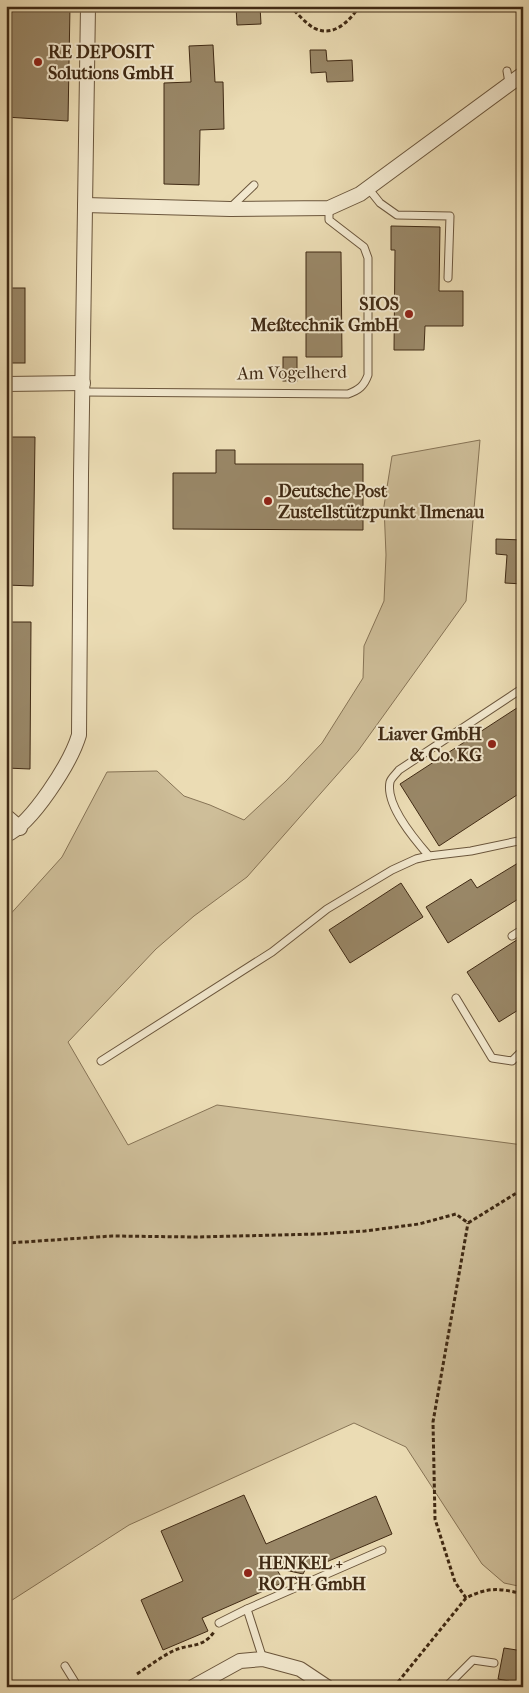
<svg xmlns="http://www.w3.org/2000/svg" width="529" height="1693" viewBox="0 0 529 1693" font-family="'IM FELL French Canon',serif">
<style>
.green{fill:#cebe99;stroke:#877456}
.building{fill:#998767;stroke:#402a14}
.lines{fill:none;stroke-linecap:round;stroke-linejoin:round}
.lane-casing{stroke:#6b563c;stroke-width:9}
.street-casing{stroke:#6b563c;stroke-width:16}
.path{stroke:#402a14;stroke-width:3;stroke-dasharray:4 2.5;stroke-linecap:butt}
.lane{stroke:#f2e8ce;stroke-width:7}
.street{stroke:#f2e8ce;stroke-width:14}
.poi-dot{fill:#8f2418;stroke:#f2e8ce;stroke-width:2}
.labels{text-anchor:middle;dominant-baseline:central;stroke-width:4;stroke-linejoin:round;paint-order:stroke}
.poi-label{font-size:18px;font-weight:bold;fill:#402a14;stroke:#f2e8ce;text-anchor:start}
.street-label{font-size:18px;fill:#402a14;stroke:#f2e8ce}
</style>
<rect width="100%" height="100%" fill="#ebdcb4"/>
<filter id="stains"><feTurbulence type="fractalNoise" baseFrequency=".004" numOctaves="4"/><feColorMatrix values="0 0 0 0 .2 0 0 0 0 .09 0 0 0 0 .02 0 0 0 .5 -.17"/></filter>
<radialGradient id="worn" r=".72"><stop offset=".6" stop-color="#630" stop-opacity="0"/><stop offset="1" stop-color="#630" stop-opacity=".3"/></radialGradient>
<polygon class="green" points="480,440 466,601 358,751 247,877 194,916 156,949 68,1042 128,1145 217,1105 523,1145 523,1587 504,1583 482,1564 406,1447 354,1423 129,1525 6,1604 6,919 62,857 107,772 157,771 184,796 210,805 244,820 286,781 322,743 363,678 364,646 384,601 386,555 384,506 392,456"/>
<g class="building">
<polygon points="6,6 70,6 68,121 6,117"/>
<polygon points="236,6 260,6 261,24 237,25"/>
<polygon points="213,45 215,82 223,82 224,129 200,130 199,185 164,184 164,83 191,82 189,46"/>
<polygon points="310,50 326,50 327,61 352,60 353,81 327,82 326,72 311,73"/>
<polygon points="391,226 440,227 439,291 463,291 463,326 425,326 424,350 394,350 395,250 391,250"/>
<polygon points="306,252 341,252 342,357 306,357"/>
<rect x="6" y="288" width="19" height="75"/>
<rect x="283" y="357" width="14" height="24"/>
<polygon points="6,437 35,437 33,586 6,585"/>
<polygon points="216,450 235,450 235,464 363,464 363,530 173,529 173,473 216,473"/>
<polygon points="496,539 523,540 523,584 505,583 507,555 496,554"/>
<polygon points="6,622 31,622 30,769 6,768"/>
<polygon points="523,704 523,791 439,846 400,784"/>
<polygon points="523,860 523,896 448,943 426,907 471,879 477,888"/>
<polygon points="401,883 423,917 350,963 329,930"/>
<polygon points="523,936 523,1007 499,1022 467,972"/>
<polygon points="244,1495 266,1544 376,1496 392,1534 324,1563 323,1561 306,1568 303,1574 276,1568 284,1582 202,1618 208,1631 163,1650 141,1600 183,1581 161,1531"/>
<polygon points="504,1648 523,1651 523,1687 508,1687 509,1681 498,1679"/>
</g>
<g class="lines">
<defs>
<g id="lane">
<polyline points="507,71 509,83"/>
<polyline points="368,188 380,203 397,215 450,216 448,278"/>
<polyline points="230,208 254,185"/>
<path d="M83,392L348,394C359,390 364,386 368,375V258L364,247L329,220V208"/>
<path d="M429,856C415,840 385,805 390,782C391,778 396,774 399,770L523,688"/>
<polyline points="512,936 523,929"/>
<polyline points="456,998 492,1058 512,1061 523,1050"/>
<polyline points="101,1061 272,952 327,909 392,870 416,859 429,856 471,851 523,840"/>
<polyline points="219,1623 247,1609"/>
<polyline points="263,1659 247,1609 382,1550"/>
<polyline points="65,1666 78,1687"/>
<polyline points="307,1687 315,1679"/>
<polyline points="446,1687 473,1660 494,1663"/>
</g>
<g id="street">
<polyline points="85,205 230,209 329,208 360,194 523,74"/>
<polyline points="6,384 83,383"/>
<polyline points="6,816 20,828"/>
<path d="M6,835C32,824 71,762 79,735L81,475L88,6"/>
<polyline points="193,1687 240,1661 263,1659 300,1669 327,1687"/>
</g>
</defs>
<use href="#lane" class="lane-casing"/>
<use href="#street" class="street-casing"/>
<g class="path">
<path d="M290,6C297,13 305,23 314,28C334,38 349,21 360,6"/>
<polyline points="6,1245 9,1243 112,1236 197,1237 319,1234 365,1231 419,1224 456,1214 468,1223 523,1189"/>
<polyline points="466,1598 455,1582 435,1519 433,1422 468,1223"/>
<path d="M137,1674C149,1666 161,1657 173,1651C190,1643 202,1649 214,1632"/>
<path d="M394,1687L466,1598C488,1587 499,1588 523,1594"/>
</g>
<use href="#lane" class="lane"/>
<use href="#street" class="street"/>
</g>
<g class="poi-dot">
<circle cx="38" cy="62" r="5"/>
<circle cx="409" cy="314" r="5"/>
<circle cx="268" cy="501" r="5"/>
<circle cx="492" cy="744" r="5"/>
<circle cx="248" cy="1573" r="5"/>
</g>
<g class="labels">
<g class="poi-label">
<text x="48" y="52">RE DEPOSIT<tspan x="48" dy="21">Solutions GmbH</tspan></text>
<text x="399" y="304" text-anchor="end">SIOS<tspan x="399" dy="21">Meßtechnik GmbH</tspan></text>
<text x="278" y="491">Deutsche Post<tspan x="278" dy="21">Zustellstützpunkt Ilmenau</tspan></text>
<text x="482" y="734" text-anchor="end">Liaver GmbH<tspan x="482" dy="21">&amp; Co. KG</tspan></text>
<text x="258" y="1563">HENKEL +<tspan x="258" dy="21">ROTH GmbH</tspan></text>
</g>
<g class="street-label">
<text transform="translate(292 373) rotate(-1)">Am Vogelherd</text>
</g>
</g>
<rect width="529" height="1693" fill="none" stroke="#ebdcb4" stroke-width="25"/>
<rect x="8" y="8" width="514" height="1678" fill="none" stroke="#402a14" stroke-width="2.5"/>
<rect x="12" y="12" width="504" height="1668" fill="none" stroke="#402a14"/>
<rect width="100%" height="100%" filter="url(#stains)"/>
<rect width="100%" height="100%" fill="url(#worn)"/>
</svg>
